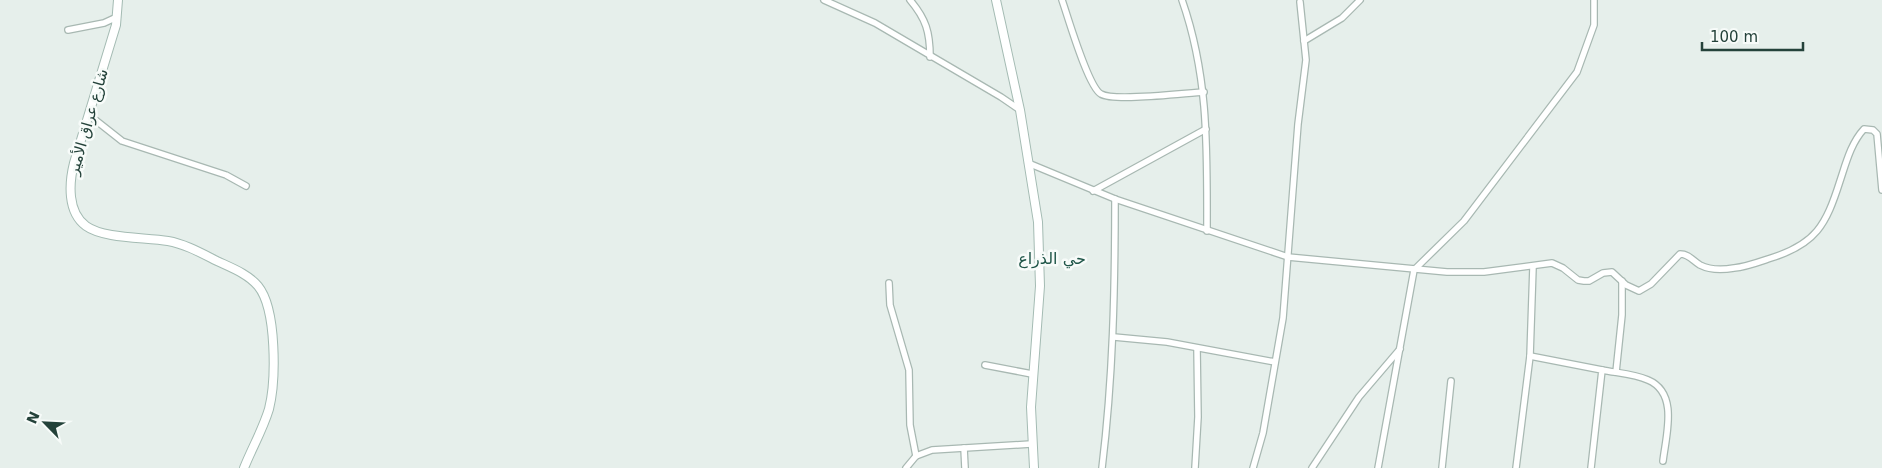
<svg xmlns="http://www.w3.org/2000/svg" width="1882" height="468" viewBox="0 0 1882 468" font-family="'DejaVu Sans',Cairo,sans-serif">
<style>
.lines{fill:none;stroke-linecap:round;stroke-linejoin:round}
.street-casing{stroke:#a8b8b2;stroke-width:8}
.secondary-casing{stroke:#a4bbb3;stroke-width:10}
.street{stroke:#fff;stroke-width:5.5}
.secondary{stroke:#fff;stroke-width:8}
.labels{text-anchor:middle;dominant-baseline:central;stroke-width:5;stroke-linejoin:round;paint-order:stroke}
.street-label{font-size:15px;fill:#24423a;stroke:#f7fbf9}
.neighbourhood-label{font-size:16px;fill:#1f5548;stroke:#f7fbf9}
</style>
<rect width="100%" height="100%" fill="#e6efeb"/>
<g class="lines">
<defs>
<g id="street">
<polyline points="824,0 875,23 1001,97 1020,110"/>
<path d="M910,0C926,19 930,32 930,57"/>
<path d="M1062,0C1068,17 1088,87 1101,94C1114,102 1185,93 1204,92"/>
<path d="M1182,0C1209,77 1207,150 1207,231"/>
<polyline points="68,30 104,23 117,17"/>
<polyline points="1304,41 1342,18 1360,0"/>
<polyline points="89,115 122,141 226,175 246,186"/>
<path d="M1028,163L1115,199L1288,257L1447,272H1484L1552,263L1563,268L1578,280L1584,281H1589L1603,273L1612,272L1626,285L1639,291L1651,284L1680,254C1689,254 1693,261 1700,265C1710,270 1723,270 1734,268C1746,267 1759,262 1771,258C1816,244 1826,225 1840,181C1846,163 1851,143 1864,129L1873,130L1877,134L1882,190"/>
<polyline points="1093,191 1206,129"/>
<polyline points="889,283 890,305 909,370 910,425 916,456"/>
<polyline points="1114,337 1167,342 1275,362"/>
<polyline points="1530,356 1602,370 1591,468"/>
<polyline points="985,365 1032,374"/>
<path d="M1602,370C1617,373 1635,374 1648,380C1679,393 1666,435 1663,461"/>
<polyline points="1616,372 1622,315 1622,281"/>
<polyline points="964,448 965,468"/>
<polyline points="906,468 916,456 932,450 1031,444"/>
<path d="M1102,468C1113,378 1115,289 1115,199"/>
<polyline points="1195,468 1198,417 1197,348"/>
<polyline points="1253,468 1263,433 1283,318 1298,124 1306,60 1300,2"/>
<polyline points="1312,468 1359,397 1400,349"/>
<polyline points="1378,468 1414,270 1464,221 1577,72 1594,25 1594,0"/>
<polyline points="1442,468 1451,381"/>
<polyline points="1516,468 1530,356 1533,267"/>
</g>
<g id="secondary">
<path d="M118,0L116,25L74,163C69,183 67,212 86,226C104,239 146,237 168,241C185,244 201,253 217,261C232,268 248,274 258,286C277,309 276,381 269,409C263,429 252,448 244,468"/>
<polyline points="996,0 1020,110 1038,222 1040,286 1031,407 1034,468"/>
</g>
</defs>
<use href="#street" class="street-casing"/>
<use href="#secondary" class="secondary-casing"/>
<use href="#street" class="street"/>
<use href="#secondary" class="secondary"/>
</g>
<g class="labels">
<g class="street-label">
<text transform="translate(88 122) rotate(-74)">شارع عراق الأمير</text>
</g>
<g class="neighbourhood-label">
<text x="1052" y="258">حي الذراع</text>
</g>
</g>
<g transform="translate(45 423) rotate(294)" stroke="#f7fbf9" stroke-width="4" paint-order="stroke">
<path d="M0-4L9 19L0 12L-9 19Z" fill="#24423a"/>
<text y="-8" font-size="14" font-weight="bold" text-anchor="middle" fill="#24423a">N</text>
</g>
<path d="M1702 42v8h101v-8" fill="none" stroke="#24423a" stroke-width="2.5"/>
<text x="1710" y="42" font-size="15" fill="#24423a" stroke="#f7fbf9" stroke-width="4" paint-order="stroke">100 m</text>
</svg>
